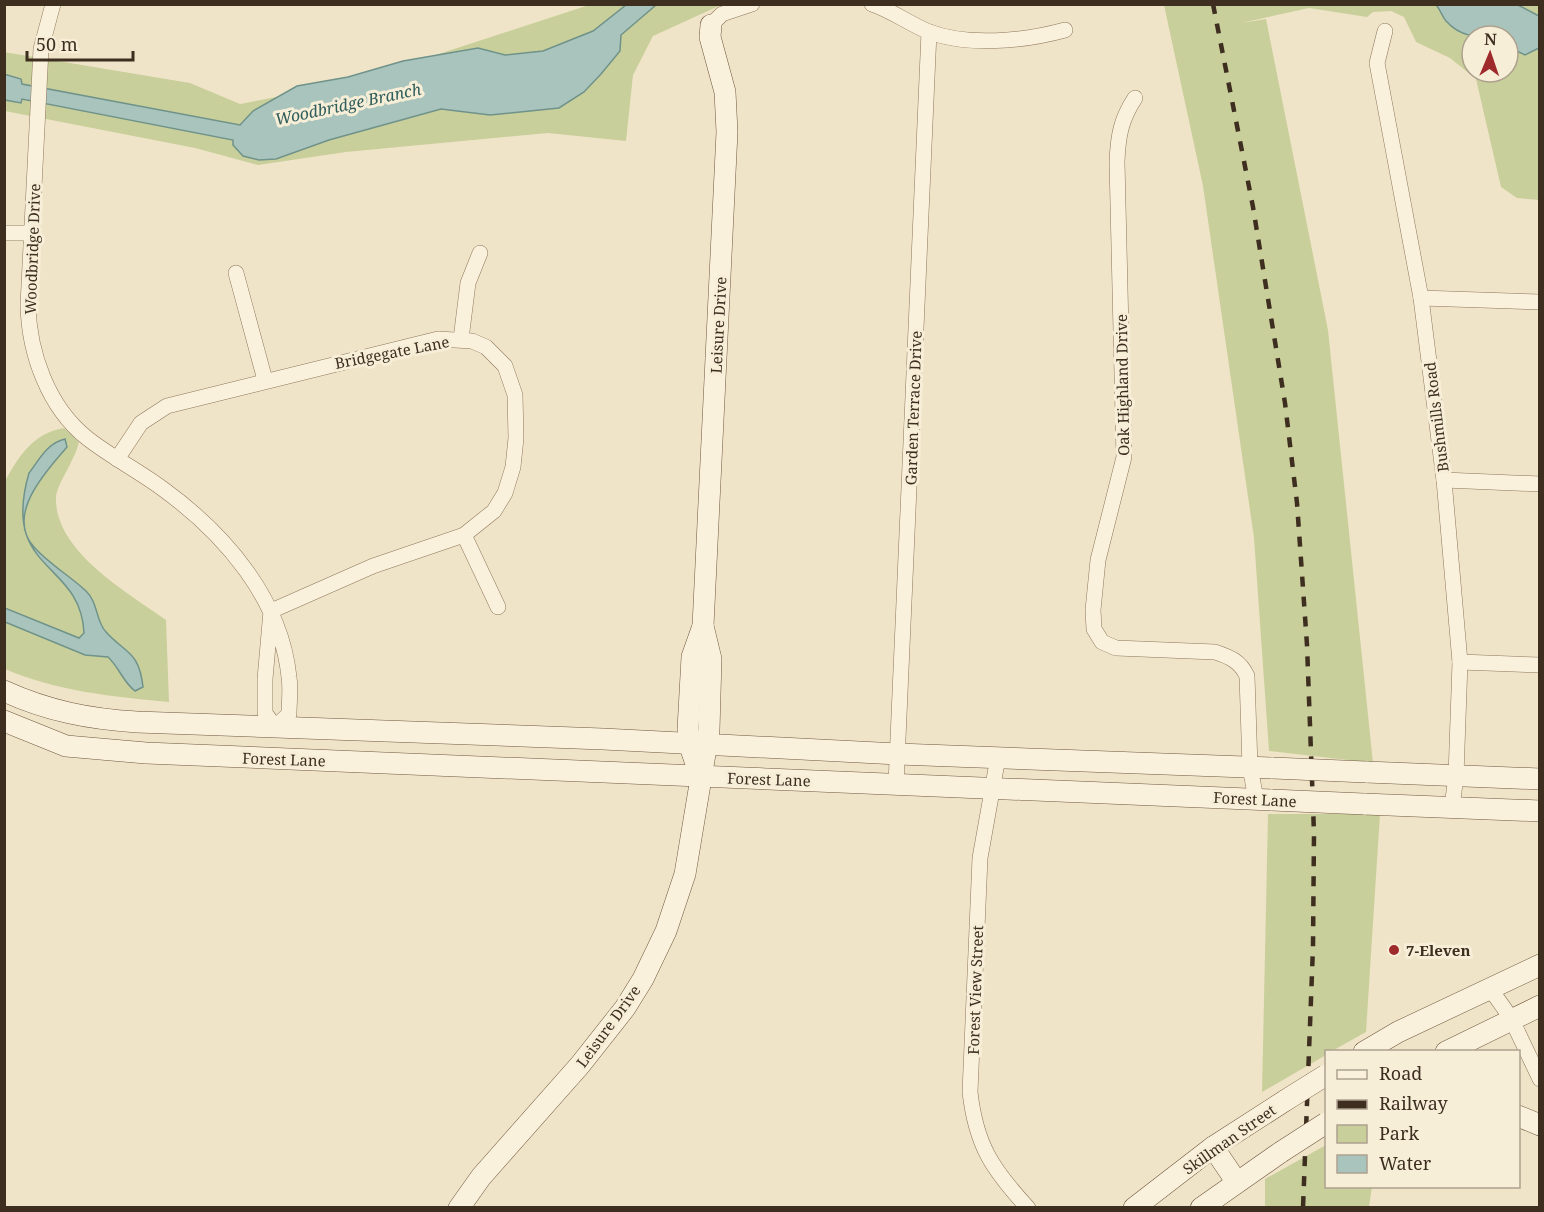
<svg xmlns="http://www.w3.org/2000/svg" width="1544" height="1212" viewBox="0 0 1544 1212" font-family="'Noto Serif',serif">
<style>
.green{fill:#c9cf9b;fill-rule:evenodd}
.water{fill:#a9c4bc;stroke:#6f938a;stroke-width:1.5}
.lines{fill:none;stroke-linecap:round;stroke-linejoin:round}
.street-casing{stroke:#8d765c;stroke-width:16}
.secondary-casing{stroke:#6f573f;stroke-width:22}
.street{stroke:#faf1dc;stroke-width:15}
.secondary{stroke:#faf1dc;stroke-width:21}
.rail{stroke:#3d2e20;stroke-width:4.5;stroke-dasharray:10 10;stroke-linecap:butt}
.secondary-bridge-casing{stroke:#6f573f;stroke-width:22;stroke-linecap:butt}
.secondary-bridge{stroke:#faf1dc;stroke-width:21}
.poi-dot{fill:#9e2a2b;stroke:#f7eed8;stroke-width:2}
.labels{text-anchor:middle;dominant-baseline:central;stroke-width:6;stroke-linejoin:round;paint-order:stroke}
.street-label{font-size:15px;fill:#3d2e20;stroke:#f7eed8}
.poi-label{font-size:15px;font-weight:bold;fill:#3d2e20;stroke:#f7eed8;text-anchor:start}
.water-label{font-size:16px;font-style:italic;fill:#2f5d5a;stroke:#f7eed8}
</style>
<rect width="100%" height="100%" fill="#f0e4c8"/>
<g class="green">
<polygon points="589,5 721,5 653,36 633,75 626,141 548,133 346,152 258,165 195,148 5,111 4,52 190,83 240,104 350,83"/>
<path d="M1164,5H1539V200L1517,198L1501,187L1476,79L1450,58L1416,42L1404,17L1391,11L1373,12L1367,17L1309,8L1241,23L1266,19L1328,330L1373,763L1269,751L1254,538L1203,186ZM1472,36H1508V72H1472Z"/>
<path d="M64,428L79,442C75,460 57,484 56,497C54,551 127,592 166,620L169,702C114,697 56,691 5,669L4,483C18,457 33,433 64,428Z"/>
<polygon points="1268,814 1380,814 1366,1032 1332,1051 1326,1052 1326,1055 1262,1092"/>
<polygon points="1326,1145 1326,1186 1372,1187 1369,1207 1265,1207 1265,1179"/>
</g>
<g class="water">
<polygon points="626,5 656,5 621,35 620,51 601,74 584,92 559,108 490,115 441,109 329,140 276,159 259,160 243,156 233,145 233,140 22,99 21,103 5,100 4,74 21,79 22,84 240,125 253,111 297,86 348,77 403,61 478,48 505,55 543,51 593,31"/>
<path d="M1436,5H1518L1539,16V48L1525,55L1508,47V36C1483,36 1464,41 1446,21C1442,16 1440,9 1436,5Z"/>
<path d="M65,439L67,447C46,471 5,515 34,547C49,564 70,576 86,591C98,602 96,622 106,632C126,654 139,651 143,687L135,691C123,682 119,667 108,657L85,655L5,622V608L79,638L84,633C81,560 0,573 29,473C39,460 47,443 65,439Z"/>
</g>
<g class="lines">
<defs>
<g id="street">
<path d="M53,4L41,49L28,305C29,353 48,407 87,438C111,457 139,471 163,489C225,534 281,599 289,677C291,689 289,702 289,714L275,727L265,713V679L271,611"/>
<path d="M872,4C891,10 908,23 927,31C967,47 1025,41 1065,30"/>
<polyline points="711,25 722,14 752,4"/>
<polyline points="1385,31 1377,63 1421,298 1444,480 1460,662 1456,776 1452,807"/>
<path d="M1135,98C1121,119 1118,136 1117,162L1124,457L1098,560L1093,610L1094,629L1102,642L1116,648L1215,652C1230,657 1240,661 1247,676L1250,767L1256,799"/>
<polyline points="4,233 32,233"/>
<polyline points="236,273 265,380"/>
<polyline points="1421,298 1540,302"/>
<polyline points="461,339 468,283 480,253"/>
<polyline points="117,459 141,423 167,406 438,339 472,341 486,347 505,366 515,395 516,438 513,467 505,493 494,511 464,535 373,566 271,611"/>
<polyline points="1444,480 1540,484"/>
<polyline points="464,535 498,607"/>
<polyline points="1460,662 1540,665"/>
<path d="M998,757L980,858L970,1092C976,1145 992,1169 1028,1208"/>
<polyline points="896,784 929,32"/>
<polyline points="1489,987 1511,1018 1540,1079"/>
</g>
<g id="secondary">
<path d="M4,691C48,711 89,719 137,722L603,739L898,754L1273,768"/>
<polyline points="4,721 66,746 146,753 1272,800"/>
<polyline points="1366,772 1540,779"/>
<polyline points="700,776 689,743 688,729 692,657 703,626 727,132 725,92 710,37 711,25"/>
<polyline points="1364,804 1540,811"/>
<polyline points="1364,1052 1398,1032 1540,965"/>
<polyline points="1446,1052 1540,1006"/>
<polyline points="1518,1116 1540,1125"/>
<polyline points="1213,1147 1236,1181"/>
<polyline points="459,1208 481,1177 580,1065 625,1008 643,979 666,931 685,874 709,730 711,659 703,626"/>
<polyline points="1134,1208 1213,1147 1286,1100"/>
<polyline points="1201,1208 1281,1152"/>
</g>
</defs>
<use href="#street" class="street-casing"/>
<use href="#secondary" class="secondary-casing"/>
<use href="#street" class="street"/>
<use href="#secondary" class="secondary"/>
<polyline class="rail" points="1213,4 1253,207 1285,403 1297,503 1307,645 1314,833 1313,947 1303,1208"/>
<defs>
<g id="secondary-bridge">
<polyline points="1273,768 1366,772"/>
<polyline points="1272,800 1364,804"/>
<polyline points="1286,1100 1326,1075"/>
<polyline points="1281,1152 1326,1123"/>
</g>
</defs>
<use href="#secondary-bridge" class="secondary-bridge-casing"/>
<use href="#secondary-bridge" class="secondary-bridge"/>
</g>
<circle class="poi-dot" cx="1394" cy="950" r="6"/>
<g class="labels">
<g class="street-label">
<text transform="translate(32 249) rotate(-88)">Woodbridge Drive</text>
<text transform="translate(718 325) rotate(-87)">Leisure Drive</text>
<text transform="translate(392 352) rotate(-11)">Bridgegate Lane</text>
<text transform="translate(1122 385) rotate(-91)">Oak Highland Drive</text>
<text transform="translate(913 408) rotate(-88)">Garden Terrace Drive</text>
<text transform="translate(1436 417) rotate(-97)">Bushmills Road</text>
<text transform="translate(284 759) rotate(2)">Forest Lane</text>
<text transform="translate(769 779) rotate(2)">Forest Lane</text>
<text transform="translate(1255 799) rotate(3)">Forest Lane</text>
<text transform="translate(975 990) rotate(-88)">Forest View Street</text>
<text transform="translate(608 1026) rotate(-54)">Leisure Drive</text>
<text transform="translate(1229 1139) rotate(-35)">Skillman Street</text>
</g>
<g class="poi-label">
<text x="1406" y="950">7-Eleven</text>
</g>
<g class="water-label">
<text transform="translate(348 104) rotate(-12)">Woodbridge Branch</text>
</g>
</g>
<rect width="1544" height="1212" fill="none" stroke="#3d2e20" stroke-width="12"/>
<rect x="1325" y="1050" width="195" height="138" fill="#f7eed8" stroke="#ada18e" stroke-width="1.5"/>
<rect x="1337" y="1070" width="30" height="9" fill="#faf1dc" stroke="#ada18e" stroke-width="1.5"/>
<text x="1379" y="1080" font-size="18" fill="#3d2e20">Road</text>
<rect x="1337" y="1100" width="30" height="9" fill="#3d2e20" stroke="#ada18e" stroke-width="1.5"/>
<text x="1379" y="1110" font-size="18" fill="#3d2e20">Railway</text>
<rect x="1337" y="1125" width="30" height="18" fill="#c9cf9b" stroke="#ada18e" stroke-width="1.5"/>
<text x="1379" y="1140" font-size="18" fill="#3d2e20">Park</text>
<rect x="1337" y="1155" width="30" height="18" fill="#a9c4bc" stroke="#ada18e" stroke-width="1.5"/>
<text x="1379" y="1170" font-size="18" fill="#3d2e20">Water</text>
<g transform="translate(1490 54) rotate(2)"><circle r="28" fill="#f7eed8" stroke="#ada18e" stroke-width="1.5"/>
<path d="M0-4.5L10 22L0 15L-10 22Z" fill="#9e2a2b"/>
<text y="-9" font-size="16" font-weight="bold" text-anchor="middle" fill="#3d2e20">N</text>
</g>
<path d="M27 51v9h106v-9" fill="none" stroke="#3d2e20" stroke-width="3"/>
<text x="36" y="51" font-size="18" fill="#3d2e20" stroke="#f7eed8" stroke-width="4.5" paint-order="stroke">50 m</text>
</svg>
